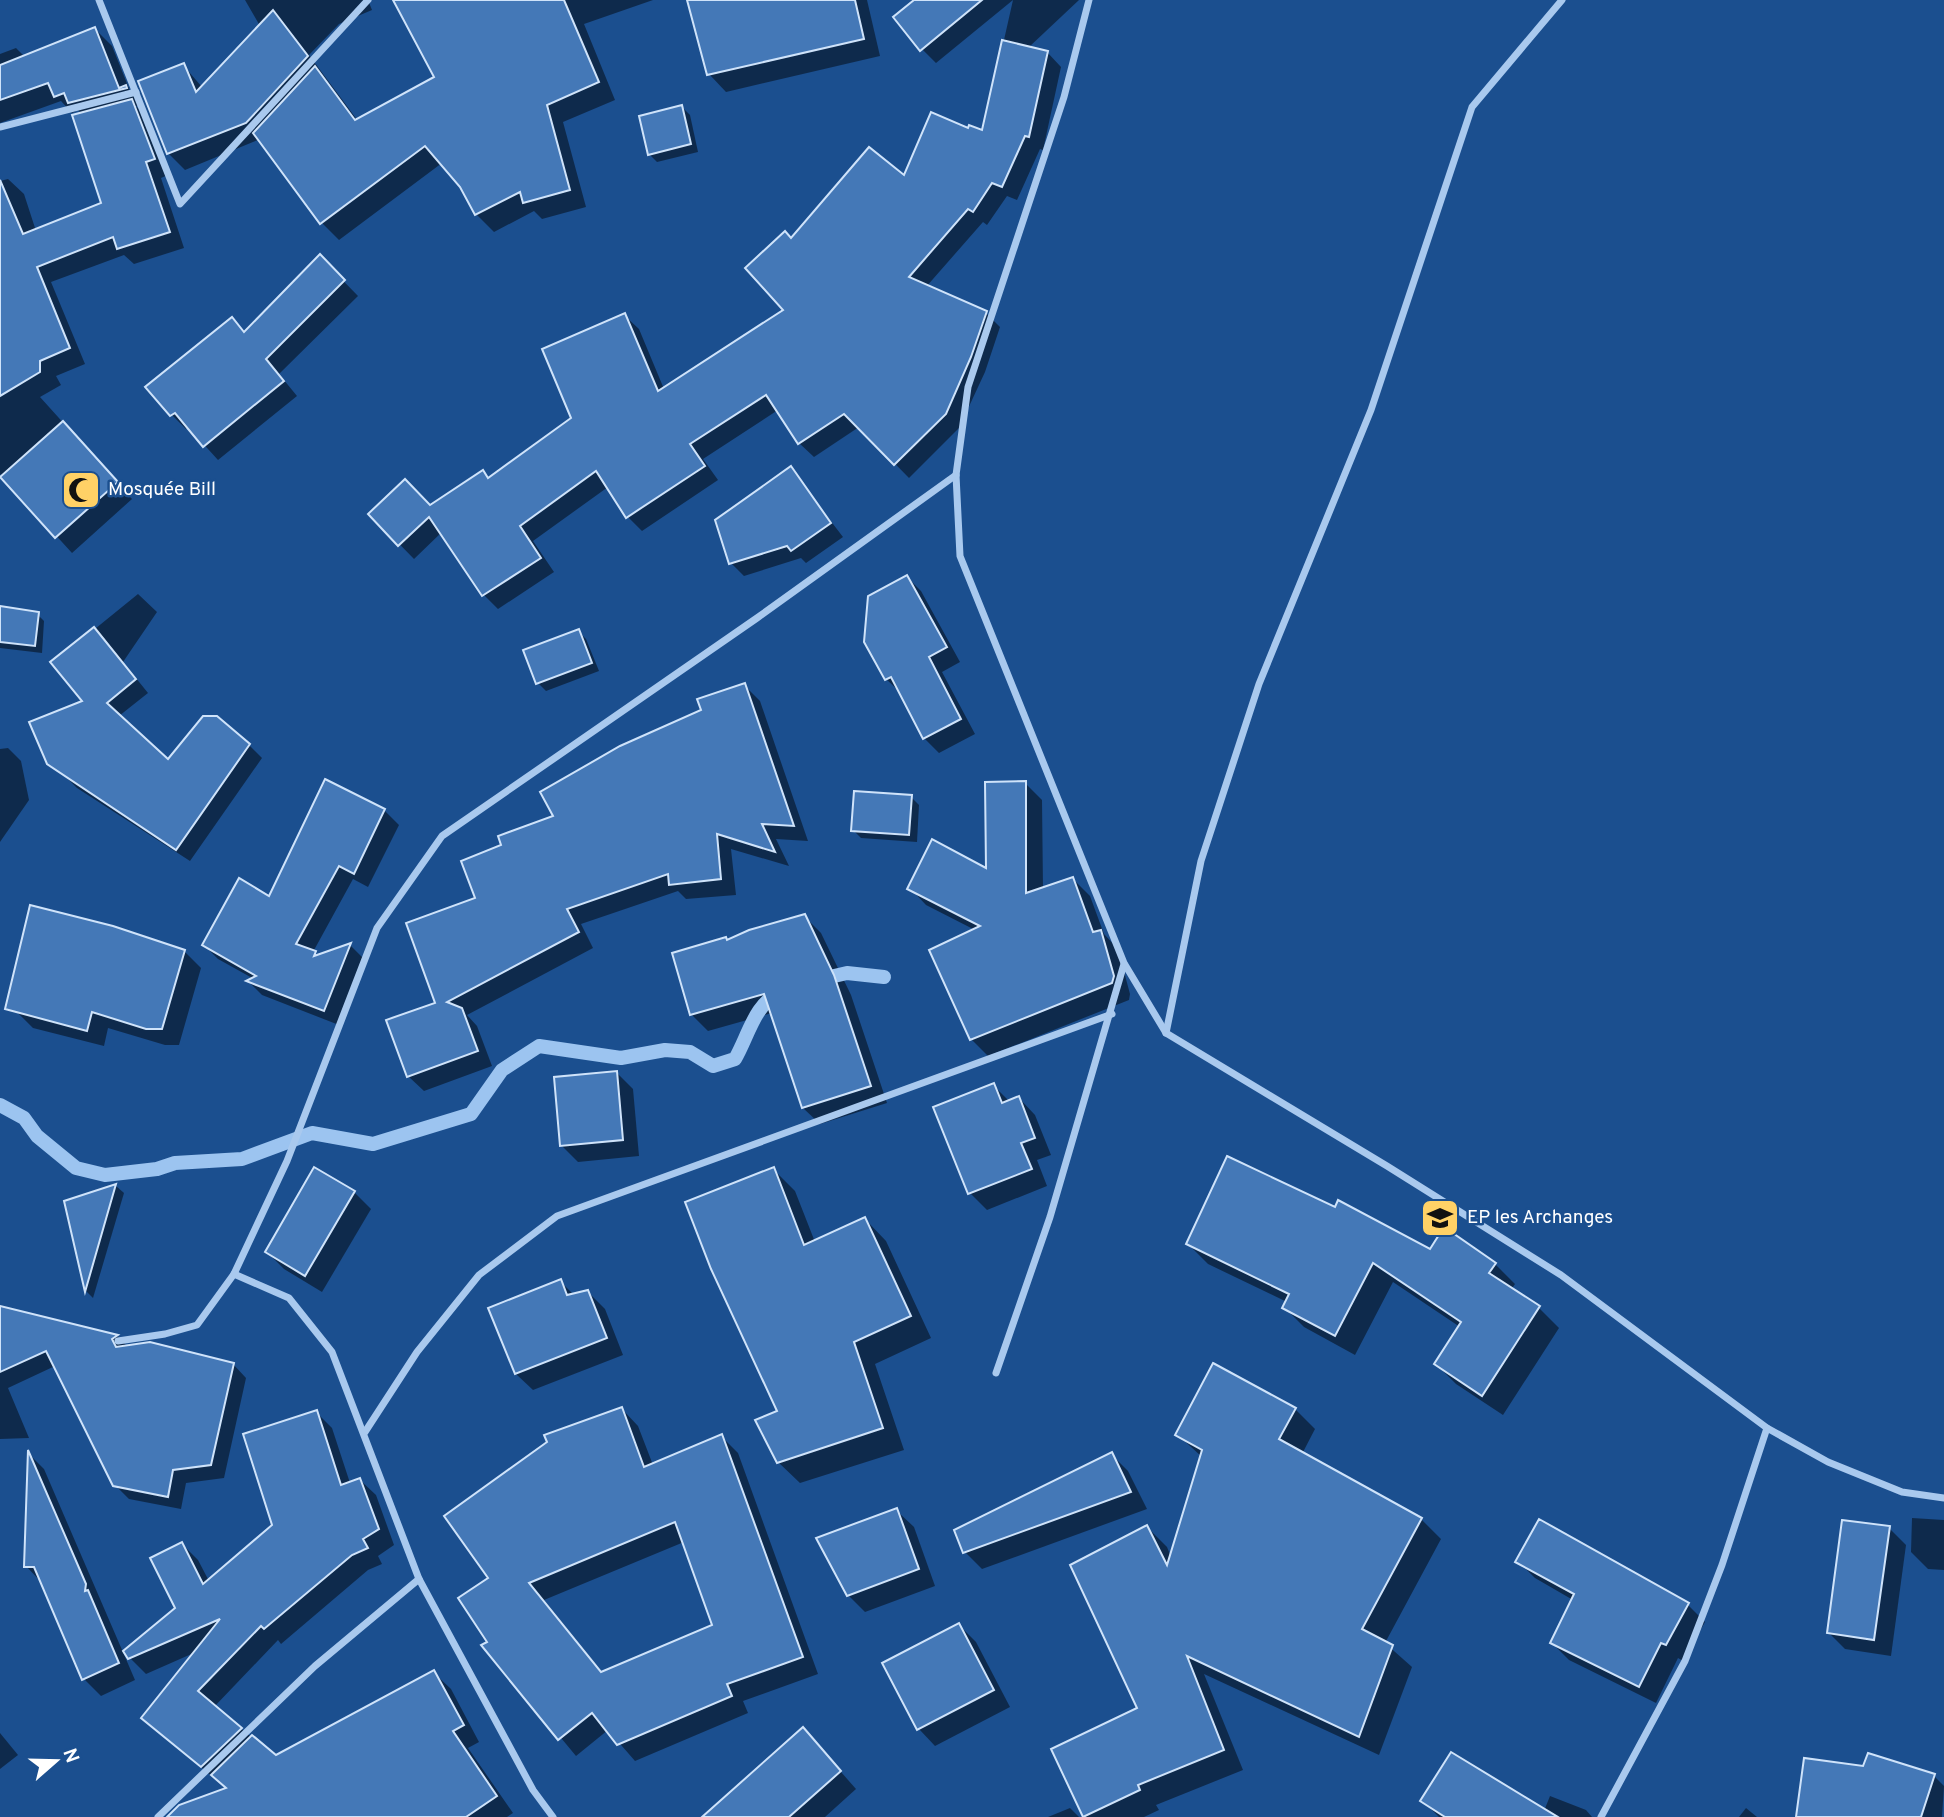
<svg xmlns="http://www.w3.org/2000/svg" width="1944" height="1817" viewBox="0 0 1944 1817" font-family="Overpass,sans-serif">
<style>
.shadow{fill:#0007;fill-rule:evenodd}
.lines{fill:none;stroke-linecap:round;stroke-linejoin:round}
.stream{stroke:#9cc4f0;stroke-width:14}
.building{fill:#4478b7;stroke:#cfe3fa;stroke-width:2;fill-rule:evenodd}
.street{stroke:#a9c9ee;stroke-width:7}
.labels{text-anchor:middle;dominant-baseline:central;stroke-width:5;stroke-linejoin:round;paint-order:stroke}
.poi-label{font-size:19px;fill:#fff;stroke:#1b4f8f;text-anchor:start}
</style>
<rect width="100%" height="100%" fill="#1b4f8f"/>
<g class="shadow">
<polygon points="245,0 368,0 372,10 339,24 309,55 358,121 437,77 444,0 653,0 584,24 615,100 563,122 586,207 542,219 534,211 494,232 476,214 462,186 442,163 339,240 322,223 260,139 185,170 168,153 183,65 202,87 260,26"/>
<polygon points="689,0 867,0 880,56 726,92 709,74"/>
<polygon points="916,0 1079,0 1028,48 1047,52 1061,67 1043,150 1040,149 1017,200 1007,196 987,225 983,222 926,287 986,313 1000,327 985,372 959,428 909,478 859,427 814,457 799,443 778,410 703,459 718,480 642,531 628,517 608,487 533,541 554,572 498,609 484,595 442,532 414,559 370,514 431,507 483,473 489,479 573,419 624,315 639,329 664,389 786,310 791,240 904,178 969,131 983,133 1013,0 936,63 922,49"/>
<polygon points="95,29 112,46 130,91 143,105 136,106 147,117 170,174 161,178 184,248 134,264 124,255 51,282 85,364 56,376 61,385 40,397 132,499 72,553 0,474 0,181 8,179 24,194 36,231 104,204 82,114 78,110 72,113 61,101 0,123 0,54 16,48 25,57"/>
<polygon points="682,107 690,115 698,152 657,162 649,154"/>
<polygon points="320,257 358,296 279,374 297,396 218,460 188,427 186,429 172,415 232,319 245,333"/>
<polygon points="790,468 843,537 806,563 801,558 744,576 731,563"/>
<polygon points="907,577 921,591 960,662 942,672 975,734 939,753 924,738 901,693 886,679"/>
<polygon points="138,594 157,612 123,662 148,693 119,716 168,761 249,745 262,758 190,861 77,788 64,775 83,699 53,663"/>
<polygon points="0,608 36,613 44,621 42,653 0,648"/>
<polygon points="578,631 586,639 599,671 546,691 538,683"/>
<polygon points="744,685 760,701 808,841 776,839 789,866 731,849 736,895 686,899 678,891 581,924 593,948 467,1015 477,1026 492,1066 424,1091 408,1076 477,899 503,846 556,817 703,710"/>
<polygon points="8,748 21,761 29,800 0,842 0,749"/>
<polygon points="1025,783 1042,800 1043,889 1073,879 1090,896 1104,934 1118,949 1130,994 1129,1000 988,1056 971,1039 975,930 926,905 910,888 988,871"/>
<polygon points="911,797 919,805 917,842 861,838 853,830"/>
<polygon points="384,810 399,825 368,887 353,879 313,952 319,956 350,945 364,959 339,1025 262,995 249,982 254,979 218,959 204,945"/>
<polygon points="804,916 821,933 851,995 887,1103 820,1124 803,1108 772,1013 708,1031 691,1014 728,941"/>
<polygon points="184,951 201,968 179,1045 165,1045 108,1028 104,1046 33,1028 16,1011"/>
<polygon points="616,1072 633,1089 639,1156 578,1162 561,1145"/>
<polygon points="993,1085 1010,1102 1019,1098 1035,1115 1051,1155 1037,1160 1047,1186 987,1210 970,1193"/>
<polygon points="773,1169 795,1191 815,1242 865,1219 886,1241 931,1338 875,1364 904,1450 800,1483 778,1462"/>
<polygon points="116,1186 124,1193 93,1298 86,1291 66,1202"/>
<polygon points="354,1192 371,1209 322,1292 284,1269 267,1252"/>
<polygon points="1188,1244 1430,1252 1495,1264 1515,1284 1511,1290 1539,1308 1559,1328 1503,1415 1456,1384 1436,1364 1460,1327 1393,1282 1355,1355 1304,1327 1284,1307 1287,1302 1208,1264"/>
<polygon points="560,1281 574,1295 588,1292 605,1309 623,1355 533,1390 516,1374 490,1309"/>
<polygon points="0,1308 117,1336 128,1347 233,1364 246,1378 224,1478 186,1483 181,1509 129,1499 115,1485 55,1366 8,1388 29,1438 0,1439"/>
<path d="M622,1409L638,1426L653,1465L721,1436L738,1453L818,1674L743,1701L748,1713L635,1761L608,1730L576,1756L484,1645L490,1642V1579ZM684,1542L714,1626L603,1673L544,1600Z"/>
<polygon points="1295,1409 1315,1429 1302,1454 1421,1519 1441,1539 1385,1643 1412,1667 1379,1755 1204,1674 1243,1770 1156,1805 1159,1810 1144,1817 1086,1817 1054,1750 1139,1708 1147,1527 1167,1547 1171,1557 1202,1457 1178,1435"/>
<polygon points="316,1412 332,1428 350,1483 360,1480 376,1495 394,1545 378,1556 382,1564 368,1570 281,1644 278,1640 214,1707 276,1757 434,1673 451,1689 479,1742 468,1748 513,1813 507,1817 207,1817 227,1789 143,1718 196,1652 146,1674 130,1658 177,1608 182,1544 198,1560 209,1581 274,1526"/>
<polygon points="29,1454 44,1469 135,1680 101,1696 84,1679 42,1583 26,1566"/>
<polygon points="1111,1454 1128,1471 1147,1509 982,1569 965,1552"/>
<polygon points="897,1511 914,1527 935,1586 865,1612 848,1595"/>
<polygon points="1912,1518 1944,1520 1944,1570 1928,1569 1911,1552"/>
<polygon points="1540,1522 1688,1605 1705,1622 1683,1661 1678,1658 1656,1703 1569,1660 1552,1643 1573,1600 1535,1578 1518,1561"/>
<polygon points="1889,1528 1906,1545 1891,1656 1845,1649 1828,1632"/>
<polygon points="959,1625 976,1642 1010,1707 935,1746 919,1729"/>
<polygon points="0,1733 18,1755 0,1769"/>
<polygon points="819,1747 856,1789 825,1817 705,1817"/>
<polygon points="1934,1776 1944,1786 1942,1817 1798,1817"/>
<polygon points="1550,1796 1586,1810 1592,1817 1439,1817 1423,1801 1544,1811"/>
<polygon points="1070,1808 1079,1817 1048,1817"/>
<polygon points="1746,1808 1757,1817 1739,1817"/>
</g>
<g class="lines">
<g class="stream">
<polyline points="817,980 847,973 884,977"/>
<path d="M0,1105L24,1118L37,1136L76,1168L105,1175L157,1169L175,1163L242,1159L312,1133L373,1144L471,1114L502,1070L539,1046L621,1058L665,1050L690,1052L713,1066L735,1059C748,1037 755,1002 781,992"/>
</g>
</g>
<g class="building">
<polygon points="393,0 564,0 599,82 547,105 570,190 523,203 520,192 475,215 460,187 425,146 320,224 253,133 315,66 355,120 434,77"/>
<polygon points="687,0 855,0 864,39 707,75"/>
<polygon points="914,0 982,0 920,51 893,17"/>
<polygon points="273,10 308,56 246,123 167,154 138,81 184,63 196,92"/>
<polygon points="95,27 119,88 126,85 127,88 68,103 64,93 54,97 48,83 0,100 0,65"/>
<polygon points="1002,40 1048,51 1029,137 1025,136 1002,187 992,183 973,212 968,209 909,277 987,311 971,357 946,414 894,465 844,414 798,444 766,395 690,444 705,466 626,518 596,471 520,526 541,558 482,596 429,517 398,546 368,514 405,479 430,505 483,470 488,478 571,418 542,349 625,313 658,391 783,310 745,268 785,231 791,238 869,147 904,175 931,112 968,128 969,125 982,130"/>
<polygon points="132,99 155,159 146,162 170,232 117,249 113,237 37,267 70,348 40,361 40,372 0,396 0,180 23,234 101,203 72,115"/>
<polygon points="682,105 691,144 648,155 639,116"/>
<polygon points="320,254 345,280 266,359 284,381 203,447 175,413 170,416 145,387 232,317 244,332"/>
<polygon points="63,421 118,482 55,538 0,477"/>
<polygon points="791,466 831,523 791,551 787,546 729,564 715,520"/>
<polygon points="907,575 947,647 929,657 961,719 923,739 891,677 885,680 864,642 868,596"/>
<polygon points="0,606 39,612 35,646 0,642"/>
<polygon points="94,627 136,679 107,703 168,759 203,716 217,716 250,744 176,850 47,764 29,722 82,701 50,662"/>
<polygon points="579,629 592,663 536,684 523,650"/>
<polygon points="745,683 794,826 762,824 775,852 717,834 721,879 669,885 668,874 567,909 579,932 447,1002 462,1008 478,1051 407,1077 386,1020 435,1003 406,923 475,898 461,861 501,845 498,836 553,816 540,792 620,746 701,710 697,699"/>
<polygon points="325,779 385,809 354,874 339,866 296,944 316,951 314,956 351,943 324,1011 246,981 256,976 202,945 239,878 269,896"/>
<polygon points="1026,781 1026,893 1073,877 1093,932 1101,930 1114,976 1112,983 970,1040 929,950 980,926 907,889 932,839 986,868 985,782"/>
<polygon points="854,791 912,795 909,835 851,831"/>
<polygon points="30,905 113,926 185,950 162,1029 146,1029 92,1012 87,1031 5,1009"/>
<polygon points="805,914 834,975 871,1086 802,1108 764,994 690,1015 672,953 726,937 727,940 749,930"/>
<polygon points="617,1071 623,1140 560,1146 554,1077"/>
<polygon points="994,1083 1002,1103 1019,1096 1035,1138 1021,1143 1032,1169 968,1194 933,1107"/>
<polygon points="1227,1156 1335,1207 1338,1200 1430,1249 1444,1227 1496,1263 1489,1273 1540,1306 1482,1396 1434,1364 1461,1322 1373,1263 1335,1336 1282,1308 1289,1294 1186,1244"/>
<polygon points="314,1167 355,1191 305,1276 265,1252"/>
<polygon points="774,1167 804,1245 865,1217 911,1316 854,1342 883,1428 777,1463 755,1420 777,1411 711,1269 685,1202"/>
<polygon points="116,1184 85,1292 64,1201"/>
<polygon points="561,1279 567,1295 588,1290 607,1338 515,1374 488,1308"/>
<polygon points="0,1306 118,1335 112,1339 116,1347 150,1342 234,1363 211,1465 173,1470 168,1497 113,1486 46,1351 0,1372"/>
<polygon points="1213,1363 1296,1408 1279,1439 1422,1518 1362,1629 1393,1645 1359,1737 1187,1656 1224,1750 1138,1785 1140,1790 1083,1817 1051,1749 1137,1708 1070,1565 1147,1525 1167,1565 1202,1450 1175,1435"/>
<path d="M622,1407L644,1467L722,1434L803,1657L727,1684L732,1696L617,1745L592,1713L558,1740L481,1645L487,1642L458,1598L488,1578L444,1516L547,1442L544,1435ZM675,1522L712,1625L601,1672L529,1583Z"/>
<polygon points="317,1410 341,1485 360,1478 379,1529 363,1539 368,1548 352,1555 264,1629 261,1626 198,1691 242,1728 201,1767 141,1718 220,1619 128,1659 123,1651 175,1608 150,1558 182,1542 203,1584 272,1525 243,1434"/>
<polygon points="28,1450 86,1584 85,1591 88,1590 119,1663 82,1680 34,1567 24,1567"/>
<polygon points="1112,1452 1131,1492 963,1553 954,1530"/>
<polygon points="897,1508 919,1569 847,1596 816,1538"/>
<polygon points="1539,1519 1689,1603 1666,1645 1661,1643 1639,1687 1550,1643 1574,1594 1515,1562"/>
<polygon points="1842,1520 1890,1526 1874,1640 1827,1633"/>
<polygon points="959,1623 994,1690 917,1730 882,1663"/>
<polygon points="434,1670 464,1725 453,1731 497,1796 466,1817 167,1817 179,1805 226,1788 211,1775 252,1735 276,1755"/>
<polygon points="803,1727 841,1771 789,1817 702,1817"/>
<polygon points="1451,1752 1558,1817 1445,1817 1420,1801"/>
<polygon points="1868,1753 1935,1774 1921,1817 1796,1817 1804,1758 1863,1766"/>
</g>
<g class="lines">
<g class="street">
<polyline points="99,0 180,204 368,0"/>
<polyline points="1089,0 1064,97 968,387 956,475 960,556 1124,963 1166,1033 1387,1166 1561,1275 1767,1428 1828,1462 1902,1492 1944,1498"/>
<polyline points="0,127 136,92"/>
<polyline points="1166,1033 1201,861 1259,684 1371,410 1472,107 1562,0"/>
<polyline points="234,1274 289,1298 332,1352 419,1579 533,1790 553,1817"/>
<polyline points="118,1341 165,1334 197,1325 234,1274 287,1161 377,928 442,836 757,618 956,475"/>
<polyline points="996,1373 1050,1217 1124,964"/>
<polyline points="365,1432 417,1352 479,1275 557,1216 1112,1014"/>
<polyline points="158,1817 315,1666 419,1579"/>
<polyline points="1601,1817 1685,1661 1722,1565 1767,1428"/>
</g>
</g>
<defs>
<symbol id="mosque-square" viewBox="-11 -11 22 22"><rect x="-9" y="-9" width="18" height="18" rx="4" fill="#ffd166" stroke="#1b4f8f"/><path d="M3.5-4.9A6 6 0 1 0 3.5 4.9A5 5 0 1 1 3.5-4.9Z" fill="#111"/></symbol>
<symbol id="school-square" viewBox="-11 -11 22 22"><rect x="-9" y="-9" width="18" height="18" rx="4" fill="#ffd166" stroke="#1b4f8f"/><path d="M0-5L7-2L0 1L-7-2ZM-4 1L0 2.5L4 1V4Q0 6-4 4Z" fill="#111"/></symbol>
</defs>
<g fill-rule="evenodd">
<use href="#mosque-square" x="59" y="468" width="44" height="44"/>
<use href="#school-square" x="1418" y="1196" width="44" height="44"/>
</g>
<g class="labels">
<g class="poi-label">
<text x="108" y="490">Mosquée Bill</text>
<text x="1467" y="1218">EP les Archanges</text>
</g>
</g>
<g transform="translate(56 1761) rotate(70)" stroke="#1b4f8f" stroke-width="5" paint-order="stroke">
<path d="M0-5L12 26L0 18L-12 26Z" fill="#ffffff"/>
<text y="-10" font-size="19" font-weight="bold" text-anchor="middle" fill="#ffffff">N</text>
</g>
</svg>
